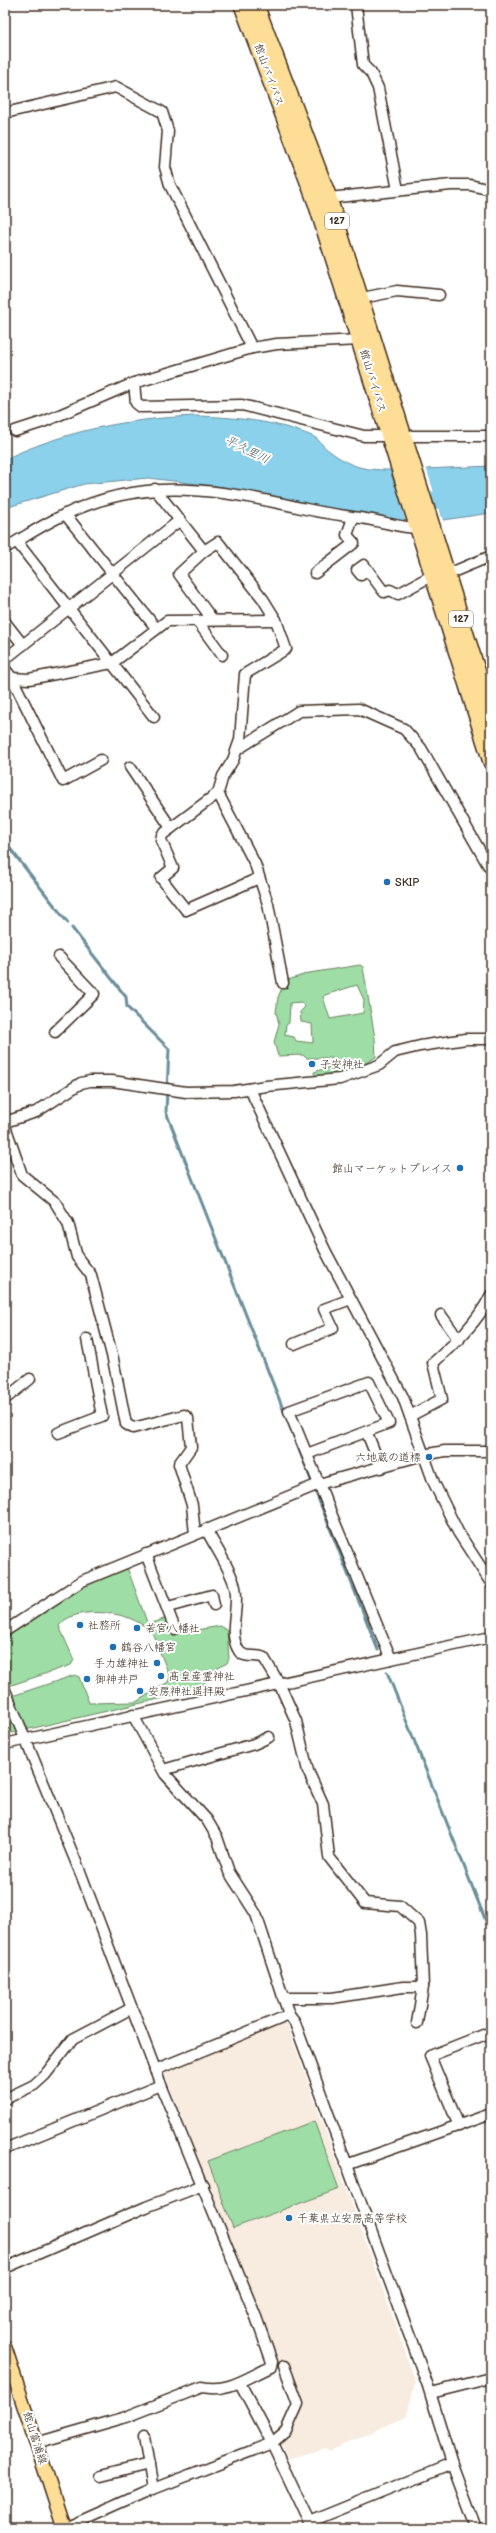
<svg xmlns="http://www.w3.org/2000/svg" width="496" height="2533" viewBox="0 0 496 2533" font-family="'Balsamiq Sans','Klee One',sans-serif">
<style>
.built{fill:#f8ece0}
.green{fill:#9edda5;stroke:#6c8462;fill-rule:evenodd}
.water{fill:#8bd1ec;stroke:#6b8e9a}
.pier{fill:#fff}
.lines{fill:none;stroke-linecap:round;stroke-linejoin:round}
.stream{stroke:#6b8e9a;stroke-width:3}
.river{stroke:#8bd1ec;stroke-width:17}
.minor-casing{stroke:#3b2a1e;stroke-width:13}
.major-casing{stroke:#3b2a1e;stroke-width:16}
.highway-casing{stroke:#3b2a1e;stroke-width:18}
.minor{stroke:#fff;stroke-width:10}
.major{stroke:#fedd96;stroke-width:13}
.highway{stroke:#fedd96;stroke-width:15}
.poi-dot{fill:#1f6fb2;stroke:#fff;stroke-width:1.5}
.labels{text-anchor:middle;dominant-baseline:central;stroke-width:4;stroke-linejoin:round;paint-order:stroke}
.shield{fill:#fff;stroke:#766a62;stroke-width:1}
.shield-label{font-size:10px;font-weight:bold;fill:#3b2a1e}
.street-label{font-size:11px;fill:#3b2a1e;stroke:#fff}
.poi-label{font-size:11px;fill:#3b2a1e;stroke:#fff;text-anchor:start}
.water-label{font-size:12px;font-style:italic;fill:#535c5c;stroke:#fff}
</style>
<rect width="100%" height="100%" fill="#fff"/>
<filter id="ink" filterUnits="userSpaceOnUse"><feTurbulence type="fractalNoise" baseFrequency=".025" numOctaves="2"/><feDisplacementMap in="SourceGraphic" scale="8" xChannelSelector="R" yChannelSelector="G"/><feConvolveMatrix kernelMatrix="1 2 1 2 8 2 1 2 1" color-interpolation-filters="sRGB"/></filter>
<g filter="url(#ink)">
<polygon class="built" points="286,2021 416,2382 406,2417 330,2451 325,2448 288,2459 276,2431 293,2404 164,2072"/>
<g class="green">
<path d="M360,965L363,967L375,1038L376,1057C356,1070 338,1075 315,1078L314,1072L333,1066L331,1058H306L303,1055L278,1056L274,1042L279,1024L276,1012L278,997L285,981L309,973ZM357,985L364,1000L363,1013L330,1019L323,997L325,995ZM301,1002L305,1007L300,1012L301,1022L312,1024L313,1043L296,1041L294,1037L285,1035L286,1025L289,1023L290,1003Z"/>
<path d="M124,1567L128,1570L147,1622L151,1623L167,1618L177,1633L221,1626L227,1631L229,1659L227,1663L208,1674L202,1689L25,1730L12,1696L75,1675L79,1677L89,1703L136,1702L168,1682L170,1677L151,1630C144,1626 137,1621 129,1618C111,1611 71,1608 59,1626L74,1660L71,1665L9,1686L5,1676V1634L83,1584Z"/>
<polygon points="5,1703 16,1732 5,1734"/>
<polygon points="314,2121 339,2189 233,2228 208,2161"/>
</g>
<g class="water">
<path d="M195,416C234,417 276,421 312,436C320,439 322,446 328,450C351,467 362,470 390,470L406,521L321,509L223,487L148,478L84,484L5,508V459C68,430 126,419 195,416Z"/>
<polygon points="491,466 491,513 443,520 426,469"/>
</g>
<g class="pier">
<polygon points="426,467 443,520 443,522 441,520 424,469"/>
<polygon points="390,468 392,470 407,520 406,523"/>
</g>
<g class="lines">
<g class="stream">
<polyline points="5,842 68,923"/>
<polyline points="72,928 126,997 127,1007 169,1049 166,1112 378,1650"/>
<polyline points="387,1672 491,1934"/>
</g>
<polyline class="river" points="376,492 417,499 491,504"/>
<defs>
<g id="minor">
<polyline points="356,5 363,65 371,73 378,88 398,190"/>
<polyline points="5,113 116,87 162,112 168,131 165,167 170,185 252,348"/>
<polyline points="329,198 451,185 470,185 491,190"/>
<polyline points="362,298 397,291 439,295"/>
<polyline points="134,383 136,403 141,407 242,405 364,436 491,436"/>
<polyline points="15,431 43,422 134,383 252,348 277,344 360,340"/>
<polyline points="155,489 204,551"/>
<polyline points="65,514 156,628"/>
<polyline points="17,542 154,717"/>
<path d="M5,548C25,537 45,523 66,514C147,475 222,490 306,509C328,514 350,516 372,520C388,523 405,529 423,528"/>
<polyline points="368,570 361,575 357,570 364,565 384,592 390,590 398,594 433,575"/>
<polyline points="315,573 354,543 347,535 353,518"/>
<polyline points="448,574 491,556"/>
<polyline points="212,619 179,574 204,551 218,542 263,599 276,620 286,649 245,674 240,740 233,760 223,776 218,793 162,835 161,840 173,868 161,878 186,910 259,878"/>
<polyline points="5,622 23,645"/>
<polyline points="198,622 222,655"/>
<polyline points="5,659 180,520"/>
<polyline points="5,669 12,678 29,679 112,663 167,621 276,620"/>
<polyline points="12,678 63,781 101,760"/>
<polyline points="238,749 299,711 359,709 404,729 421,748 488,865 491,864"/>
<polyline points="130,767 171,828"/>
<polyline points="218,793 255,864 268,904 283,983"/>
<polyline points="55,1032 94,994 59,957"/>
<polyline points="250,1089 325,1250 403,1397 434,1483 458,1532 491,1583"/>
<polyline points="5,1122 36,1112 81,1083 90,1081 112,1081 186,1092 234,1091 266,1086 340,1079 379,1065 395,1052 420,1046 466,1039 491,1039"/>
<polyline points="5,1126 22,1175 55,1202 68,1223 77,1257 91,1275 113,1359 126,1424 133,1428 184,1415 188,1418 191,1447 179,1464 192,1505 195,1534"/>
<polyline points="441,1315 459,1340"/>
<polyline points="294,1344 333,1328 324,1309 351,1299"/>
<polyline points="5,1399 30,1379"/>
<path d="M410,1416L442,1399L433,1363C456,1342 477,1323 491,1295"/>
<polyline points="58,1433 102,1416 87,1339"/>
<polyline points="367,1433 381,1468"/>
<polyline points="307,1454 389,1423 369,1382 289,1411 391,1659"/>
<path d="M206,1529C215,1547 230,1567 235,1587C240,1607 227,1633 239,1651C244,1659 257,1654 264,1658L279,1683L296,1721L308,1771L323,1804L329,1857L365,1903L400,1906L419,1923L421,1935L423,1987L417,2023"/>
<polyline points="146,1554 175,1629"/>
<polyline points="168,1607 212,1595 214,1605"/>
<polyline points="5,1631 82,1581 319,1484 423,1455 445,1451 491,1451"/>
<path d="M5,1690L81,1874L161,2085L256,2317L272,2362L271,2367C248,2377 228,2393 202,2387L123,2418L36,2443"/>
<polyline points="133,1715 165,1774 207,1820 217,1837 229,1872 256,1914 289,2015 295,2023 428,2386 452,2464 476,2528"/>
<polyline points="5,1744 491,1637"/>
<polyline points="163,1770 254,1744 269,1737"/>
<polyline points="283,1998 332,1998 403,1987 423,1987"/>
<polyline points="155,2070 289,2015"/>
<polyline points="5,2099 34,2085 45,2075 73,2039 132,2008"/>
<polyline points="459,2126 430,2056 491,2032"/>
<polyline points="5,2149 161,2085"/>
<polyline points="346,2165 491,2114"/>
<polyline points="5,2268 146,2207 203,2185"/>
<polyline points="240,2383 272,2443 312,2528"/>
<polyline points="431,2393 491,2378"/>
<polyline points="144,2437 153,2489"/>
<polyline points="101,2476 149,2464"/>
<polyline points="309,2522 452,2464"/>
<polyline points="65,2528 153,2489 272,2443 286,2431 298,2404 284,2366"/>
</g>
<polyline id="major" points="5,2348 64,2528"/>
<g id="highway">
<polyline points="242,5 316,203 491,762"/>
<polyline points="256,5 329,198 491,714"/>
</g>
</defs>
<use href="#minor" class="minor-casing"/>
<use href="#major" class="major-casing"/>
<use href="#highway" class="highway-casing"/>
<use href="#minor" class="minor"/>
<use href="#major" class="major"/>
<use href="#highway" class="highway"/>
</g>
</g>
<g class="poi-dot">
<circle cx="387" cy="882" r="4"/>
<circle cx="312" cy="1064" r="4"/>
<circle cx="460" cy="1168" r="4"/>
<circle cx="429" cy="1457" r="4"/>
<circle cx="80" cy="1625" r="4"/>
<circle cx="137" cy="1628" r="4"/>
<circle cx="113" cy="1647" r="4"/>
<circle cx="157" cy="1663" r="4"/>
<circle cx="161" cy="1676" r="4"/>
<circle cx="87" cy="1679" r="4"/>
<circle cx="140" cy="1691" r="4"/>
<circle cx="289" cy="2218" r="4"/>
</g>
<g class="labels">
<g class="shield">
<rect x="325" y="213" width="24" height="16" rx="3"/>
<rect x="449" y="611" width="24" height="16" rx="3"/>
</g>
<g class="shield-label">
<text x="337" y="221">127</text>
<text x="461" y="619">127</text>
</g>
<g class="street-label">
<text transform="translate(269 75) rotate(70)">館山バイパス</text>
<text transform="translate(373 381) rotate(73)">館山バイパス</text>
<text transform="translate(35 2438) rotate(72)">館山富浦線</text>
</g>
<g class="poi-label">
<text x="395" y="882">SKIP</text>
<text x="320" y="1064">子安神社</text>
<text x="452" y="1168" text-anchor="end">館山マーケットプレイス</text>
<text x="421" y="1457" text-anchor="end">六地蔵の道標</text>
<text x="88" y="1625">社務所</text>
<text x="145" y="1628">若宮八幡社</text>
<text x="121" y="1647">鶴谷八幡宮</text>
<text x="149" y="1663" text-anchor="end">手力雄神社</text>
<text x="169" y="1676">髙皇産霊神社</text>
<text x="95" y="1679">御神井戸</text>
<text x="148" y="1691">安房神社遥拝殿</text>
<text x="297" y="2218">千葉県立安房高等学校</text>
</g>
<g class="water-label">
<text transform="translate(247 450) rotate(26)">平久里川</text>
</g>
</g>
<rect width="496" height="2533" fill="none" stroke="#fff" stroke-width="20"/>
<rect x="10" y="10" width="476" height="2513" fill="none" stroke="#3b2a1e" stroke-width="1.5" filter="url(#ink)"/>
</svg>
